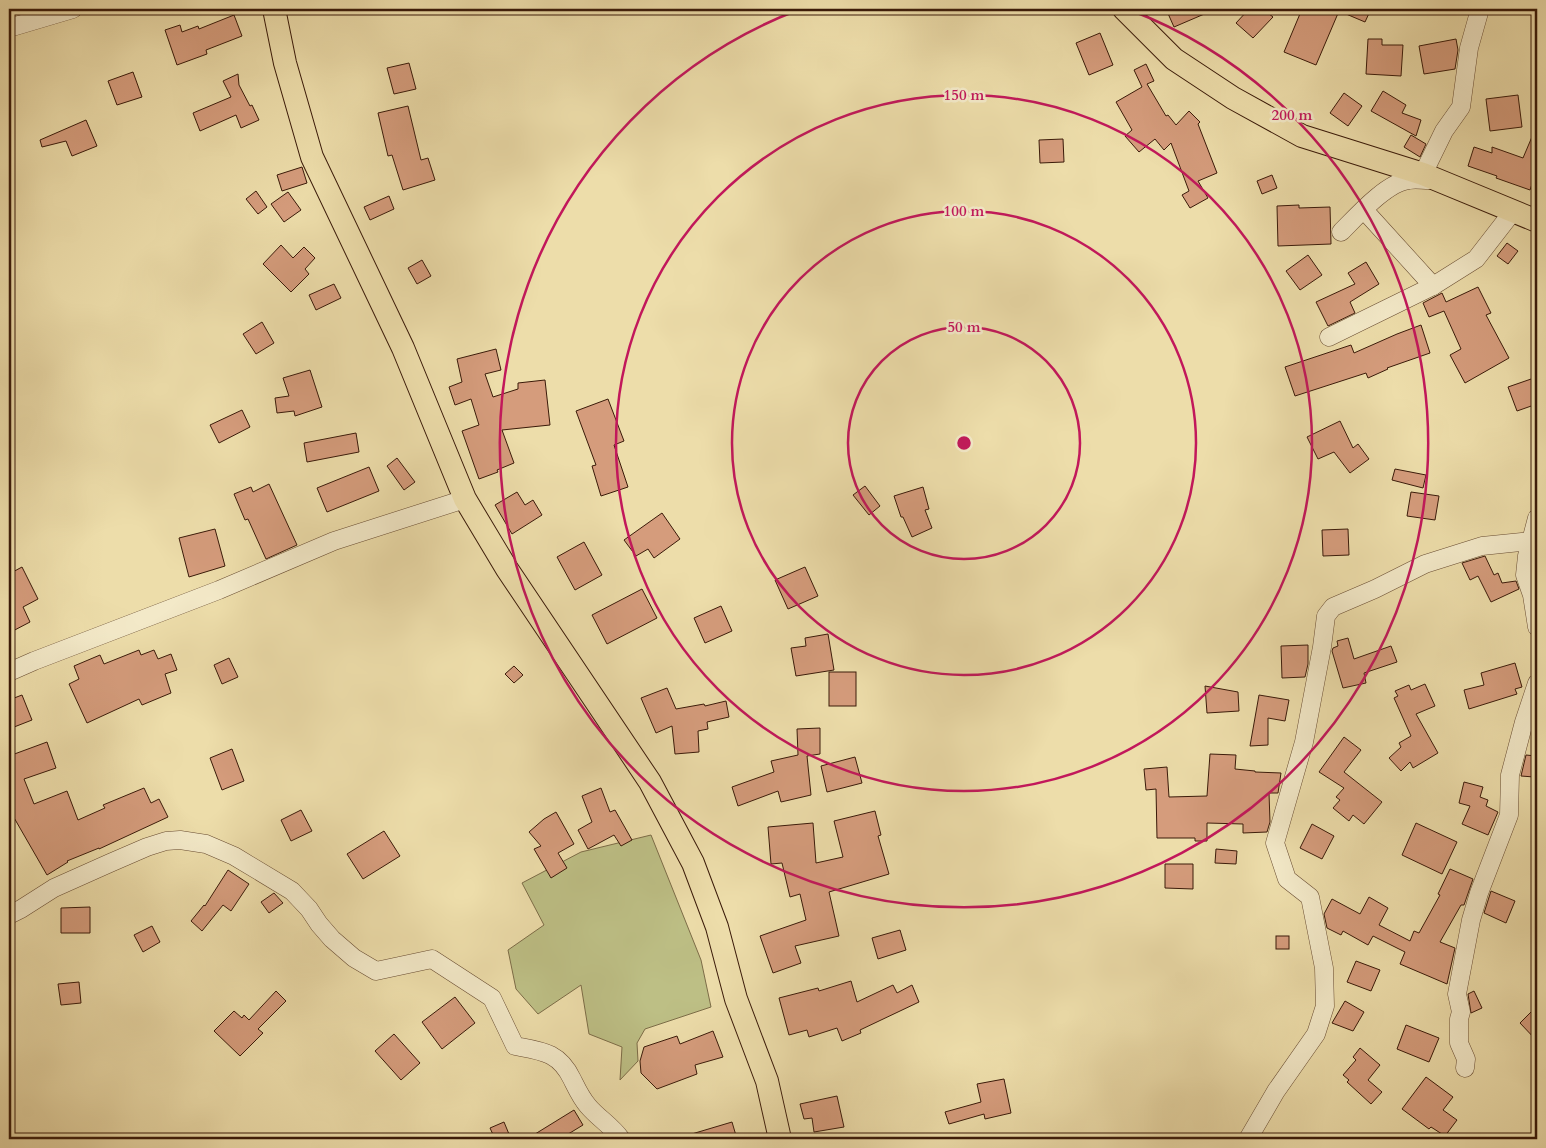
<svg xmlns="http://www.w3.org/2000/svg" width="1546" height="1148" viewBox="0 0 1546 1148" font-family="Cardo,serif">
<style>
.green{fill:#bdbf85;stroke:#7c6c47}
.building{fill:#d59c7c;stroke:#3a1a09}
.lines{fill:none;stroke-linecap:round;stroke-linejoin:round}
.minor-casing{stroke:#674b31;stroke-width:19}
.major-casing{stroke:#3a1a09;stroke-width:24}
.minor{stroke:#f3e9c8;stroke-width:18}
.major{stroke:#edddaa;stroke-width:22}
.ring{fill:none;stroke:#c2185b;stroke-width:2.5}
.centre{fill:#c2185b;stroke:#f3e9c8;stroke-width:2.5}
.ring-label{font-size:15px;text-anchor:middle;font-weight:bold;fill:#c2185b;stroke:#f3e9c8;stroke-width:5;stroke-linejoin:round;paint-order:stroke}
</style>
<rect width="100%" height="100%" fill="#edddaa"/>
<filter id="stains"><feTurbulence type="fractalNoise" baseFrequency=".004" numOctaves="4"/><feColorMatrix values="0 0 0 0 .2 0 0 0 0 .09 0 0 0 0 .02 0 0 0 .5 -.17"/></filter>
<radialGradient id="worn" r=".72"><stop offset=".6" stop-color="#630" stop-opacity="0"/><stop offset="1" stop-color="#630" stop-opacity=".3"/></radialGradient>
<polygon class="green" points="651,835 701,960 711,1007 645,1029 637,1043 638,1061 620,1080 622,1047 589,1034 581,985 538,1014 516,989 508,950 544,925 522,883 581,852"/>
<g class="building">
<polygon points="1166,9 1216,9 1174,27"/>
<polygon points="1249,9 1263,9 1273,17 1253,38 1236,23"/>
<polygon points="1302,9 1371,9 1365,22 1339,11 1316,65 1284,52"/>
<polygon points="234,15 242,36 206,50 207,54 177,65 165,30 180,25 182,32 198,26 199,29"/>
<polygon points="1100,33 1113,65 1089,75 1076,43"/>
<polygon points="1368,39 1382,39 1382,45 1403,45 1401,76 1366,74"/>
<polygon points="1456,39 1458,50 1455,69 1424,74 1419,46"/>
<polygon points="409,63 416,89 394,94 387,68"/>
<polygon points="1146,64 1154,81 1147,84 1166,116 1168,115 1176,125 1189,111 1200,122 1198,124 1217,173 1198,181 1208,198 1190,208 1182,195 1189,191 1171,143 1164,150 1155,139 1139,152 1125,136 1132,130 1116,102 1142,87 1134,70"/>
<polygon points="133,72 142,97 117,105 108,81"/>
<polygon points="238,74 239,85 250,106 252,105 259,120 241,128 236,115 200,131 193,113 231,97 223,81"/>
<polygon points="1383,91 1406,105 1402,113 1421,120 1416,136 1371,111"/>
<polygon points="1344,93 1362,106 1348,126 1330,113"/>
<polygon points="1518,95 1522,127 1490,131 1486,99"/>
<polygon points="408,106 421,160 428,158 435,180 403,190 392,155 388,156 378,113"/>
<polygon points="86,120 97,146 72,156 66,141 42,147 40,140"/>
<polygon points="1537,125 1537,186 1532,184 1530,190 1496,178 1497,176 1468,166 1474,147 1492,153 1492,147 1523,158"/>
<polygon points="1411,135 1426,144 1420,157 1404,147"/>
<polygon points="1063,139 1064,162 1040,163 1039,140"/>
<polygon points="302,167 307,183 282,191 277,175"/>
<polygon points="1272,175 1277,188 1262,194 1257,181"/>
<polygon points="256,191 267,207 258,214 246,199"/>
<polygon points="288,192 301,210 284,222 271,204"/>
<polygon points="389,196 394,209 370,220 364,207"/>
<polygon points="1299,205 1299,208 1330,207 1331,244 1278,246 1277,206"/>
<polygon points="1507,243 1518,251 1508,264 1497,256"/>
<polygon points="281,245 293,258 304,247 315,258 305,269 309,274 291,292 263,264"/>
<polygon points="1308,255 1322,275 1300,290 1286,271"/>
<polygon points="422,260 431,276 417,284 408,268"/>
<polygon points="1366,262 1379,284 1350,302 1355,313 1328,326 1316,302 1355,284 1348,273"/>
<polygon points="334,284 341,298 316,310 309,295"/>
<polygon points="1478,287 1491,313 1486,315 1509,358 1465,383 1450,355 1461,349 1444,311 1429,317 1423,303 1442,293 1446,302"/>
<polygon points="262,322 274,343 256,354 243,334"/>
<polygon points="1421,325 1430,353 1387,368 1388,369 1368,378 1366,373 1295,396 1285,367 1351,345 1354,353 1397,334"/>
<polygon points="496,349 501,370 485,374 493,397 518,389 518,383 545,380 550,425 502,430 514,463 497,470 498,472 479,479 462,431 479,425 471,399 455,405 449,387 462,382 457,359"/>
<polygon points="310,370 322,407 295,416 294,411 277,413 275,398 289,396 283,378"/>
<polygon points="1534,378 1537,387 1537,404 1517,411 1508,387"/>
<polygon points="608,399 624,441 614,445 628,487 601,496 592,466 596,465 576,411"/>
<polygon points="242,410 250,427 219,443 210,425"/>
<polygon points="1340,421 1353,448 1358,444 1369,459 1350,473 1334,452 1318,459 1307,437"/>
<polygon points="356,433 359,452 307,462 304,443"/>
<polygon points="397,458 415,482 404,490 387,466"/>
<polygon points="369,467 379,491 327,512 317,488"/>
<polygon points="1395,469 1426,475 1423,488 1392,480"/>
<polygon points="269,484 297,545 266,559 248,519 245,520 234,494 251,487 253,492"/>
<polygon points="865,486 880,506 869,515 853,495"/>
<polygon points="923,487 929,509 925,510 932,528 912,537 903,517 901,517 894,496"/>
<polygon points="517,492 525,505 533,500 542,515 512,534 495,505"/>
<polygon points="1411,492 1439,496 1435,520 1407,516"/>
<polygon points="662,513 680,539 654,558 648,549 636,556 624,540"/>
<polygon points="215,529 225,566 189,577 179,538"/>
<polygon points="1348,529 1349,555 1323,556 1322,530"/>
<polygon points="584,542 602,575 575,590 557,557"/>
<polygon points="1485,556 1494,575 1498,573 1502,583 1516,581 1519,589 1491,602 1478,576 1470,580 1462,563"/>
<polygon points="22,567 38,599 23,607 30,622 9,633 9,574"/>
<polygon points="805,567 818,596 788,609 775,580"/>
<polygon points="642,589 657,618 607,644 592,615"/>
<polygon points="721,606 732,631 705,643 694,618"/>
<polygon points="828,634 834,670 796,676 791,648 806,646 805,638"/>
<polygon points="1348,638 1354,659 1391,646 1397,662 1364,673 1366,683 1343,688 1332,651 1333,648 1338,646 1337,641"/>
<polygon points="1308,645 1308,664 1305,677 1282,678 1281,646"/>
<polygon points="139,650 141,655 154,650 158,659 171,654 177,670 165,674 171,693 142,705 139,699 87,723 69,684 79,679 74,666 100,655 104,664"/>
<polygon points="229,658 238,677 222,684 214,665"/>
<polygon points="1515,663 1522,687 1515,689 1517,694 1469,709 1464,690 1484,685 1481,673"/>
<polygon points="514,666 523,675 514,683 505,674"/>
<rect x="829" y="672" width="27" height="34"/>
<polygon points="1425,684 1435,706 1416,714 1438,753 1413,768 1410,762 1401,771 1389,758 1401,747 1399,743 1411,736 1394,698 1398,696 1395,691 1409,685 1411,690"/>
<polygon points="1205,686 1238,692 1239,711 1207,713"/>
<polygon points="667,688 676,709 704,704 705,706 726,701 729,717 707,722 708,729 698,731 699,752 675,754 672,726 656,733 641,698"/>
<polygon points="22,695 32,720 9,729 9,700"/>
<polygon points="1259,695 1289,700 1285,721 1268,718 1268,745 1250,746"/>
<polygon points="820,728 820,754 807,756 811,795 781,802 778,791 738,806 732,787 774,772 771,761 798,755 797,729"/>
<polygon points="1344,737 1361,750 1344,772 1382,802 1364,824 1353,815 1349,821 1333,808 1340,800 1336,797 1344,788 1319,772"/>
<polygon points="47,742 56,768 24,779 34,804 67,791 78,820 105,808 103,805 144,788 151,803 159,799 168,817 99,849 99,848 67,861 68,862 47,875 9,809 9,756"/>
<polygon points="232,749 244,781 222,790 210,758"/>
<polygon points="1210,754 1236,755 1235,769 1255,771 1255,772 1281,773 1278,793 1269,793 1270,822 1267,832 1243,833 1243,824 1207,823 1207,841 1195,841 1195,838 1157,838 1156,789 1146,790 1144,769 1167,767 1169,797 1207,796"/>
<polygon points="1526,755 1536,756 1534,777 1521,776"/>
<polygon points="855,757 862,783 827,792 821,766"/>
<polygon points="1464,782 1483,787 1480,797 1488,800 1486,806 1498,812 1488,835 1462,824 1470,806 1459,803"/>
<polygon points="601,788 610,812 615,810 632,840 621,846 614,835 588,849 578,830 592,822 582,796"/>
<polygon points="301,810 312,831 291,841 281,820"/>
<polygon points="875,811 881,835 878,836 889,874 829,892 839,936 795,946 801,963 773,973 760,936 806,920 800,894 790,897 782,863 771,864 768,827 813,823 816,863 843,857 834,821"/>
<polygon points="556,812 574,844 558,853 567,868 551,878 534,849 541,846 529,832 544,819"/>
<polygon points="1416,823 1457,842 1442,874 1402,855"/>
<polygon points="1312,824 1334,836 1322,859 1300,848"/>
<polygon points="384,831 400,856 363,879 347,854"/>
<polygon points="1216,849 1237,851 1236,864 1215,863"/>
<polygon points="1165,864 1193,864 1193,889 1165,888"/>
<polygon points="1450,869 1473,879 1464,905 1461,905 1440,942 1455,948 1447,984 1400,964 1405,952 1373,936 1368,945 1343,931 1341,935 1327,928 1324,914 1332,899 1360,914 1369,897 1388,908 1379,925 1410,941 1414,931 1419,933 1440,895 1438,894"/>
<polygon points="228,870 249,884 231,911 223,905 202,931 191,921 204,905 205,906"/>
<polygon points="1491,891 1515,901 1506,923 1484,913"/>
<polygon points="274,893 283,903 269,913 261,902"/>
<polygon points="90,907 90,933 61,933 61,908"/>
<polygon points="152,926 160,942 143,952 134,935"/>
<polygon points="900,930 906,950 878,959 872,938"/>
<rect x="1276" y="936" width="13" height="13"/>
<polygon points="1356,961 1380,970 1371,991 1347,982"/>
<polygon points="851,981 857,1002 893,985 897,993 912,985 919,1002 860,1030 861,1033 842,1041 837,1028 809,1037 807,1030 789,1035 779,998 818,988 819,991"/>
<polygon points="79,982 81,1003 61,1005 58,984"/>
<polygon points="276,991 286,1001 258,1029 263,1033 240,1056 214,1031 234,1011 242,1018 244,1015 249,1020"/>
<polygon points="1474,991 1482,1008 1471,1013 1468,994"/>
<polygon points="455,997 475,1023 442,1049 422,1022"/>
<polygon points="1345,1001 1364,1012 1353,1031 1332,1023"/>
<polygon points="1537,1006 1537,1041 1520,1023"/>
<polygon points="1406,1025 1439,1038 1429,1062 1397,1049"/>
<polygon points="713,1031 723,1057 695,1065 697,1074 657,1089 641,1073 640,1061 644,1047 677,1036 680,1044"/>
<polygon points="394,1034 420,1063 401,1080 375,1051"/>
<polygon points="1360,1048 1380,1065 1368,1080 1382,1092 1371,1104 1347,1082 1349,1080 1343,1075 1356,1060 1353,1057"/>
<polygon points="1426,1077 1453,1097 1443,1110 1457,1120 1445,1136 1431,1127 1429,1129 1402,1109"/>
<polygon points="1004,1079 1011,1113 985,1119 984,1114 949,1124 945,1112 981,1102 977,1084"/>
<polygon points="837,1096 844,1127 814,1132 812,1118 804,1119 800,1104"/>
<polygon points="574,1110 583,1125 560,1139 527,1139"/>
<polygon points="504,1122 511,1139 495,1139 490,1128"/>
<polygon points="732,1122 737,1139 686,1139 685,1136"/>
</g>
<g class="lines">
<defs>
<g id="minor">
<polyline points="9,28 73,9"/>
<polyline points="1423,174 1444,131 1461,107 1469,48 1480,9"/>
<polyline points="1364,210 1433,286"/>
<path d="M1341,232C1357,216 1387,182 1409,180C1415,179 1422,180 1429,180"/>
<polyline points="1329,337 1433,286 1476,259 1514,210"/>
<polyline points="1537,518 1527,556 1525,575 1532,595 1537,627"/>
<polyline points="9,672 34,661 219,590 334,541 465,499"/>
<path d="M9,915L21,909L54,888L110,863L147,847L166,841L180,840L206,844L234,856L292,891L309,909L319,924L332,939L354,958L376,971L432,959L492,998L515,1046C542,1051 559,1052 572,1079C577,1089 581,1098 588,1106C598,1118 612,1126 621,1139"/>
<polyline points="1465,1068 1466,1059 1459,1043 1459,1019 1461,1012 1457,994 1471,920 1479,893 1509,815 1510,775 1524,722 1537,683"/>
<polyline points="1248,1139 1276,1091 1316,1034 1325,1006 1324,968 1310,897 1287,879 1275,843 1304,742 1322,647 1326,616 1333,607 1375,589 1425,564 1482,546 1531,541"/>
</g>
<g id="major">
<polyline points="274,9 285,63 312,157 403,348 465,499 507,569 650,782 693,863 717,927 736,999 767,1081 780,1139"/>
<polyline points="1124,9 1174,59 1233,98 1302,136 1423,174 1537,221"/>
</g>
</defs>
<use href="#minor" class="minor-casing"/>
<use href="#major" class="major-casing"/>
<use href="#minor" class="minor"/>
<use href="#major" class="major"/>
</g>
<g class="ring">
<circle cx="964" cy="443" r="116"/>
<circle cx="964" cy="443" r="232"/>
<circle cx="964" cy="443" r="348"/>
<path d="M1130 10A464 464 0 1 1 798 10"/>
</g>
<circle cx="964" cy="443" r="8" class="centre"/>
<g class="ring-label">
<text x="964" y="100">150 m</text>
<text x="1292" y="120">200 m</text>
<text x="964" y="216">100 m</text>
<text x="964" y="332">50 m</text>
</g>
<rect width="1546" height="1148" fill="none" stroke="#edddaa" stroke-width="30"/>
<rect x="10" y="10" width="1526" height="1128" fill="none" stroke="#3a1a09" stroke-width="2.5"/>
<rect x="15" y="15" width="1516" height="1118" fill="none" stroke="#3a1a09"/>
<rect width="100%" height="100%" filter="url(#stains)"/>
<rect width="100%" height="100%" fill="url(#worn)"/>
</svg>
